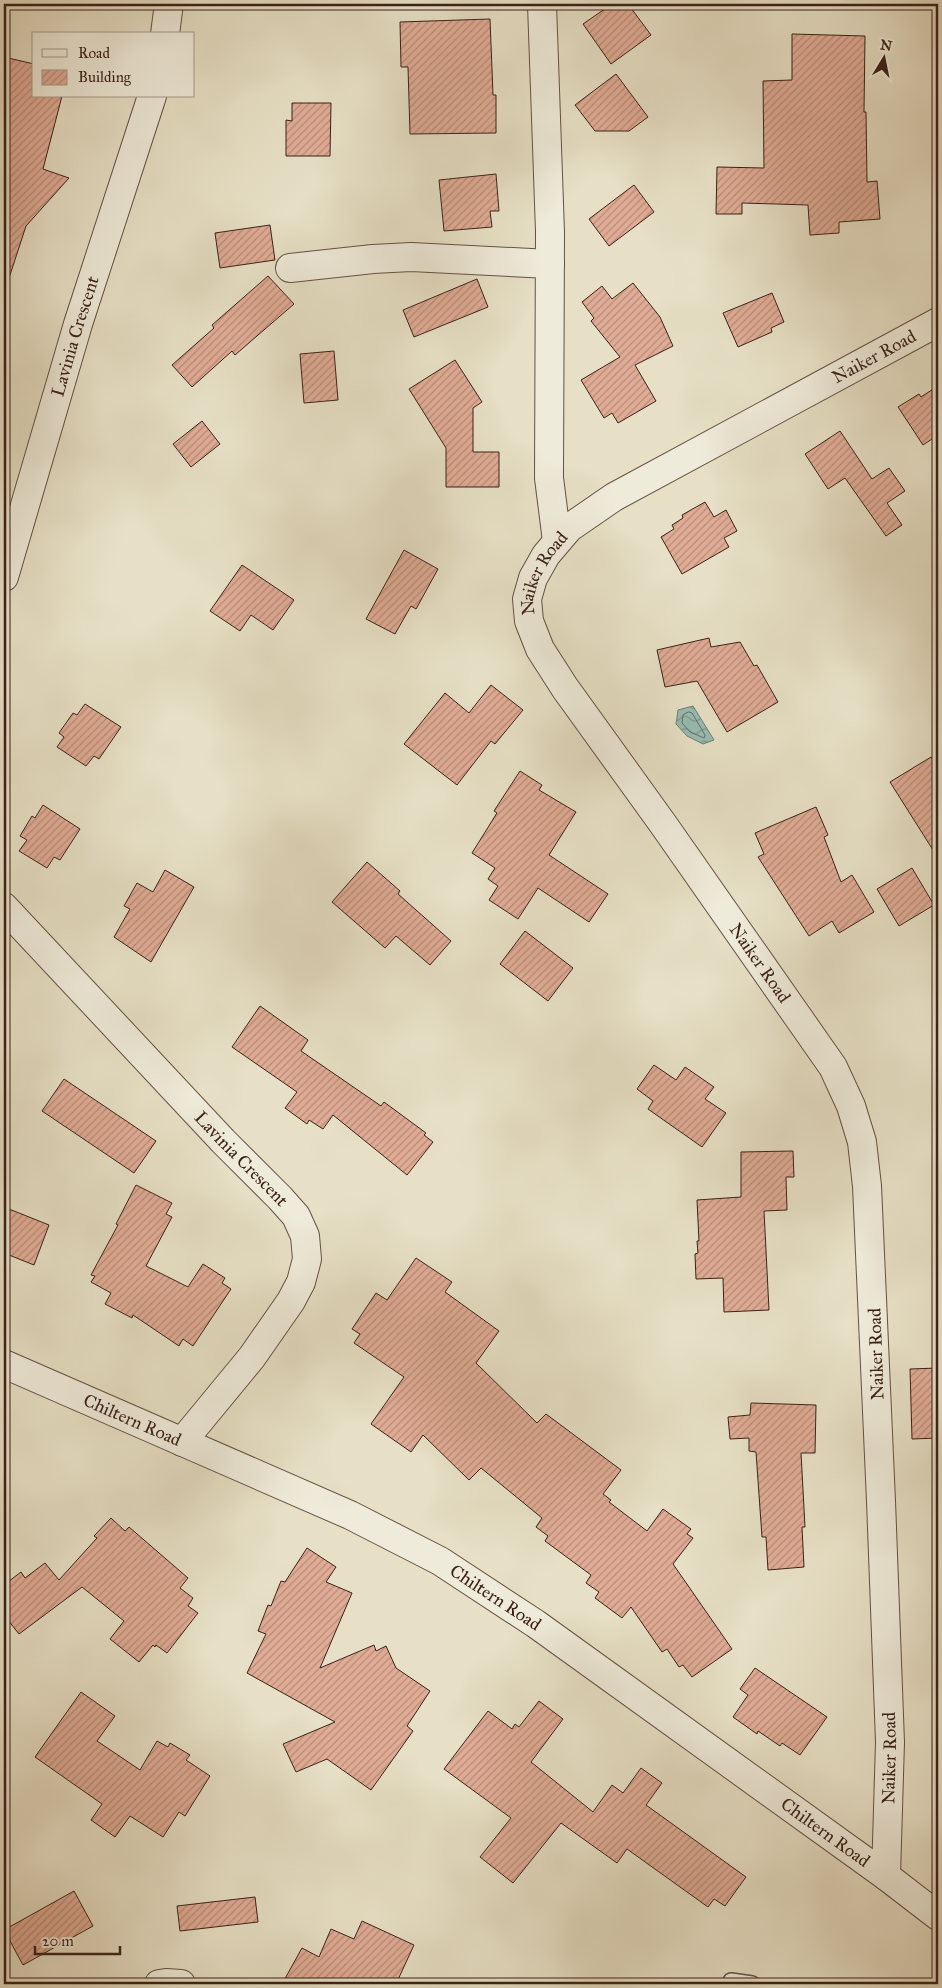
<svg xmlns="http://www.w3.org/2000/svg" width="942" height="1988" viewBox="0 0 942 1988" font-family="'IM FELL Great Primer',serif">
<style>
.water{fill:url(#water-waves);stroke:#727f76}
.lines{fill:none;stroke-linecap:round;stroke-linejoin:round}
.shore{stroke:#686f66;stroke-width:1}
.building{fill:url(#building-hatch);stroke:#3a2118}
.lane-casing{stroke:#655144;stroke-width:18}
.street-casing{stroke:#655144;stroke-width:30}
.lane{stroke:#efebda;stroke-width:15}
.street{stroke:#efebda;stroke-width:28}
.labels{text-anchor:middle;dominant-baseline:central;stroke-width:5;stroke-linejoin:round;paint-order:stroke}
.street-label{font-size:18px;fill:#3a2118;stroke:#efebda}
</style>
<defs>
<pattern id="water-waves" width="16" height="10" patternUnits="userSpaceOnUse" patternTransform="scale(1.25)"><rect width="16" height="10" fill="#97bdb5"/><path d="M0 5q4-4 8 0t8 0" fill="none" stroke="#7c9992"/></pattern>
<pattern id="building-hatch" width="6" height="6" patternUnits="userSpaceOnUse" patternTransform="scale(1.25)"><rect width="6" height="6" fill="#e1ac96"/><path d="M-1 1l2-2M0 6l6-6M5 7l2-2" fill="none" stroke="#b78c79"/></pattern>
</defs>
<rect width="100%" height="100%" fill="#e7e0c6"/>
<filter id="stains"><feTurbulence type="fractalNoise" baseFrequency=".004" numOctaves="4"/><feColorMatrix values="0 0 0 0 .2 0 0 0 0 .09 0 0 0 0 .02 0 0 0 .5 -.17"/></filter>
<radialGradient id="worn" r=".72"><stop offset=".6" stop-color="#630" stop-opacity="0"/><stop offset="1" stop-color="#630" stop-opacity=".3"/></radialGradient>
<polygon class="water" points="693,706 714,740 703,744 687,736 676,724 678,710"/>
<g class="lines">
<polygon class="shore" points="689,712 692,713 705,735 704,738 690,732 682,723 683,715"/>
</g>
<g class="building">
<polygon points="612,4 628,4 651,35 611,64 583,24"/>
<polygon points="490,19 493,95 496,95 496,133 410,134 408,67 401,67 400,22"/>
<polygon points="792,34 865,36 864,112 866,112 867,182 877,181 880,219 839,222 839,233 810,235 808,205 742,203 742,214 716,214 717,167 764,168 763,81 792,80"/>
<polygon points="4,57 34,64 34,96 62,96 43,169 69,178 26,226 9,278 4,278"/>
<polygon points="616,74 648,117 629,131 595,131 575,105"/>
<polygon points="292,103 331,103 330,156 286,156 286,120 292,121"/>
<polygon points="496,174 499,211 490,211 492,227 444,231 439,180"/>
<polygon points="634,185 654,212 609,246 589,219"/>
<polygon points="270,225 275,260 220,268 215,233"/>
<polygon points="268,276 294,304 235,355 232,351 192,387 172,365 214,328 212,325"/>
<polygon points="477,279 488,307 414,337 403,310"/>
<polygon points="633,283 660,317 673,346 635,365 656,401 618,423 612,413 604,418 581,380 620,357 591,321 594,318 582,302 602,286 612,299"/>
<polygon points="772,293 784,322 771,328 772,332 738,347 723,313"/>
<polygon points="334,351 338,400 304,403 300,354"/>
<polygon points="455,360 482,402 473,408 473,452 499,452 499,487 446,487 446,448 409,389"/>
<polygon points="938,386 938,435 923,445 898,407 919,394 921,397"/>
<polygon points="202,421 220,444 191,467 173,444"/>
<polygon points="840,431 872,479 889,468 905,491 887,503 902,525 886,536 845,478 828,489 805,454"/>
<polygon points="705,502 714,517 726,510 737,531 724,538 729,547 682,574 661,537 674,529 672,525 683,518 682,515"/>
<polygon points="404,550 438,569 416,609 411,606 395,634 366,619"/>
<polygon points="242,565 294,600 273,630 251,615 240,631 210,611"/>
<polygon points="709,638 711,647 740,642 754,666 757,665 778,702 727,732 697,681 665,687 657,650"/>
<polygon points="491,685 523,710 495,744 491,741 457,785 404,744 445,693 469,713"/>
<polygon points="85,704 121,727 99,759 94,756 86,766 57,747 64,737 59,733 73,713 77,715"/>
<polygon points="931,757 938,769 938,858 890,782"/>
<polygon points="520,771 542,785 539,790 576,812 549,855 608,894 589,922 538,888 518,919 489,900 498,886 488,879 495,868 472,853 497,813 494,811"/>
<polygon points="43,805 80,829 60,860 54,857 47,868 19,851 27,840 20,836 32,816 35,818"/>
<polygon points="816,807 828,835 824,837 841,882 852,875 874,912 839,933 832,921 809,936 758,857 764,854 755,833"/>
<polygon points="367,862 400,891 398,894 451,941 430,965 396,936 385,948 332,902"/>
<polygon points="912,868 934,905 899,926 877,889"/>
<polygon points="165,870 194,887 151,962 114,937 130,909 124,906 137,883 153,892"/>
<polygon points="525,931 573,968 548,1001 500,964"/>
<polygon points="260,1006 308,1040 301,1051 381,1106 384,1102 426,1133 424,1135 433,1142 407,1175 333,1115 323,1129 309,1120 307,1124 285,1108 297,1092 232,1047"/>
<polygon points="654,1065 676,1080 685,1067 714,1087 705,1099 726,1113 702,1147 648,1109 653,1101 637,1089"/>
<polygon points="64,1079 156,1141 134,1173 42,1111"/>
<polygon points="793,1151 794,1177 786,1177 787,1210 764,1211 769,1310 724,1312 723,1278 696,1279 695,1254 698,1253 697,1241 699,1241 697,1200 741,1197 741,1152"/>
<polygon points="136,1185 172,1203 166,1214 172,1217 146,1266 188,1287 203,1264 225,1278 222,1283 231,1289 193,1346 183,1339 179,1346 133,1315 132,1318 105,1304 111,1293 91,1282 95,1276 91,1275 118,1225 116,1224"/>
<polygon points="4,1207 49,1225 34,1265 4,1253"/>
<polygon points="416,1258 452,1282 445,1292 499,1331 476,1363 537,1423 546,1414 621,1470 603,1494 611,1500 609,1502 647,1531 663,1509 691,1529 687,1534 693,1538 673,1564 732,1649 692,1677 683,1665 679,1667 667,1649 662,1652 631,1607 622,1618 595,1598 599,1592 586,1583 591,1575 545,1541 548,1536 536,1527 542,1518 481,1468 469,1480 423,1435 411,1452 371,1424 404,1377 354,1343 360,1334 352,1329 376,1293 387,1300"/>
<polygon points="938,1368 938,1438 912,1439 910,1369"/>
<polygon points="751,1403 816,1405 815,1453 801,1453 805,1527 802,1527 804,1567 768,1570 766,1537 762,1537 756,1452 749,1451 749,1438 730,1439 728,1417 750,1415"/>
<polygon points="111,1518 125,1531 129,1527 188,1578 180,1588 193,1598 188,1606 198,1613 167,1653 156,1645 155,1647 153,1645 139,1662 110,1639 124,1621 82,1587 19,1634 4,1615 4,1585 21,1572 25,1578 45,1563 59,1580 97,1538 94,1536"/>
<polygon points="307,1548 336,1567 326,1582 352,1593 320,1668 374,1645 376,1651 386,1646 396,1668 430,1691 407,1726 413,1731 371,1790 327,1759 296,1772 283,1744 335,1722 247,1673 266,1634 258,1631 268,1605 271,1606 281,1581 285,1582"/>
<polygon points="755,1668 827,1717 800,1755 782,1743 780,1746 758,1731 757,1734 733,1717 748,1695 740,1689"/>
<polygon points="81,1692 115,1716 97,1741 140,1770 157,1741 168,1747 170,1743 190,1755 186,1760 210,1776 185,1816 179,1812 163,1837 130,1816 115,1837 91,1820 102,1804 35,1757"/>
<polygon points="539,1701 563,1719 531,1762 593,1812 612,1785 623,1793 641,1768 662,1783 646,1805 746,1877 725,1906 714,1899 708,1907 627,1849 617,1863 561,1823 513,1883 480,1857 511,1818 444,1769 488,1711 512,1729 515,1724 519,1727"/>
<polygon points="74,1891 93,1926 23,1965 4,1930"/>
<polygon points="255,1897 258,1922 180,1931 177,1906"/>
<polygon points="362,1921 414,1945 396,1984 282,1984 302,1948 319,1957 331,1929 354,1939"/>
</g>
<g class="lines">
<defs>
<polyline id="lane" points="731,1981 752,1984"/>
<g id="street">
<polyline points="542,4 550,232 549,478 557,541"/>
<polyline points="165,34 168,11 167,4"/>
<polyline points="290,268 373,259 411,257 550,264"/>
<path id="s1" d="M4,577L78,324L152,96"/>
<path id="s2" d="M4,907L223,1141L280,1198L296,1216L305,1236L307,1259L301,1282L291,1301L252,1357L182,1442"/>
<path id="s3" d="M4,1364L350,1515L440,1561L536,1624L886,1876L938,1916"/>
<path id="s4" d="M886,1876L890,1742L881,1501L867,1186L862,1142L851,1106L833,1067L663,824L565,688L540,649L529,621L527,599L533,578L546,555L569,528L614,497L938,322"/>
<polyline points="159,1984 166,1983 181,1984"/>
</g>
</defs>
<use href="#lane" class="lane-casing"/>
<use href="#street" class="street-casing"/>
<use href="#lane" class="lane"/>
<use href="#street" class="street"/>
</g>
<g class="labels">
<g class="street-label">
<text stroke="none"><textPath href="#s1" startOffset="251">Lavinia Crescent</textPath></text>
<text stroke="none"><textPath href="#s4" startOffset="1812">Naiker Road</textPath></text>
<text stroke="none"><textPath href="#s4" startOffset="1408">Naiker Road</textPath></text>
<text transform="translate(760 963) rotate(55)">Naiker Road</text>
<text stroke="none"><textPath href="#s2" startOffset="346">Lavinia Crescent</textPath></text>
<text transform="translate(876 1354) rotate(-92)">Naiker Road</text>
<text stroke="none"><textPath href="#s3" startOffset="140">Chiltern Road</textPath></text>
<text stroke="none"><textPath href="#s3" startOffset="545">Chiltern Road</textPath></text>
<text stroke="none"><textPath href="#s4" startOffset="118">Naiker Road</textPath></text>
<text stroke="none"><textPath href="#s3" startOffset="950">Chiltern Road</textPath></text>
</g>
</g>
<rect width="942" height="1988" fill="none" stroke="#e7e0c6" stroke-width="20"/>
<rect x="5" y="5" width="932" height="1978" fill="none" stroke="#3a2118" stroke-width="2.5"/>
<rect x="10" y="10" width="922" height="1968" fill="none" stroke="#3a2118"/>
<rect x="32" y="32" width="162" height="65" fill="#efebda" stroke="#a79a8c"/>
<rect x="42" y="49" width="25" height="8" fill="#efebda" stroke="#a79a8c"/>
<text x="78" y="58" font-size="15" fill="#3a2118">Road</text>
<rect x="42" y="70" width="25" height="15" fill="url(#building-hatch)" stroke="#a79a8c"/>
<text x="78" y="82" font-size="15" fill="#3a2118">Building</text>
<g transform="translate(884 58) rotate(10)" stroke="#efebda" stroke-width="4" paint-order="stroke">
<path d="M0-4L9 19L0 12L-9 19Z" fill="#3a2118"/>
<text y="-8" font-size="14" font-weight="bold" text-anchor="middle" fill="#3a2118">N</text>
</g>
<path d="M35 1946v8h85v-8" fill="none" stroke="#3a2118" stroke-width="2.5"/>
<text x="42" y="1946" font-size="15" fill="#3a2118" stroke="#efebda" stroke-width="4" paint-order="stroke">20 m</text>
<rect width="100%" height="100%" filter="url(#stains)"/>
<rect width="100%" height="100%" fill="url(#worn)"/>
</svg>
